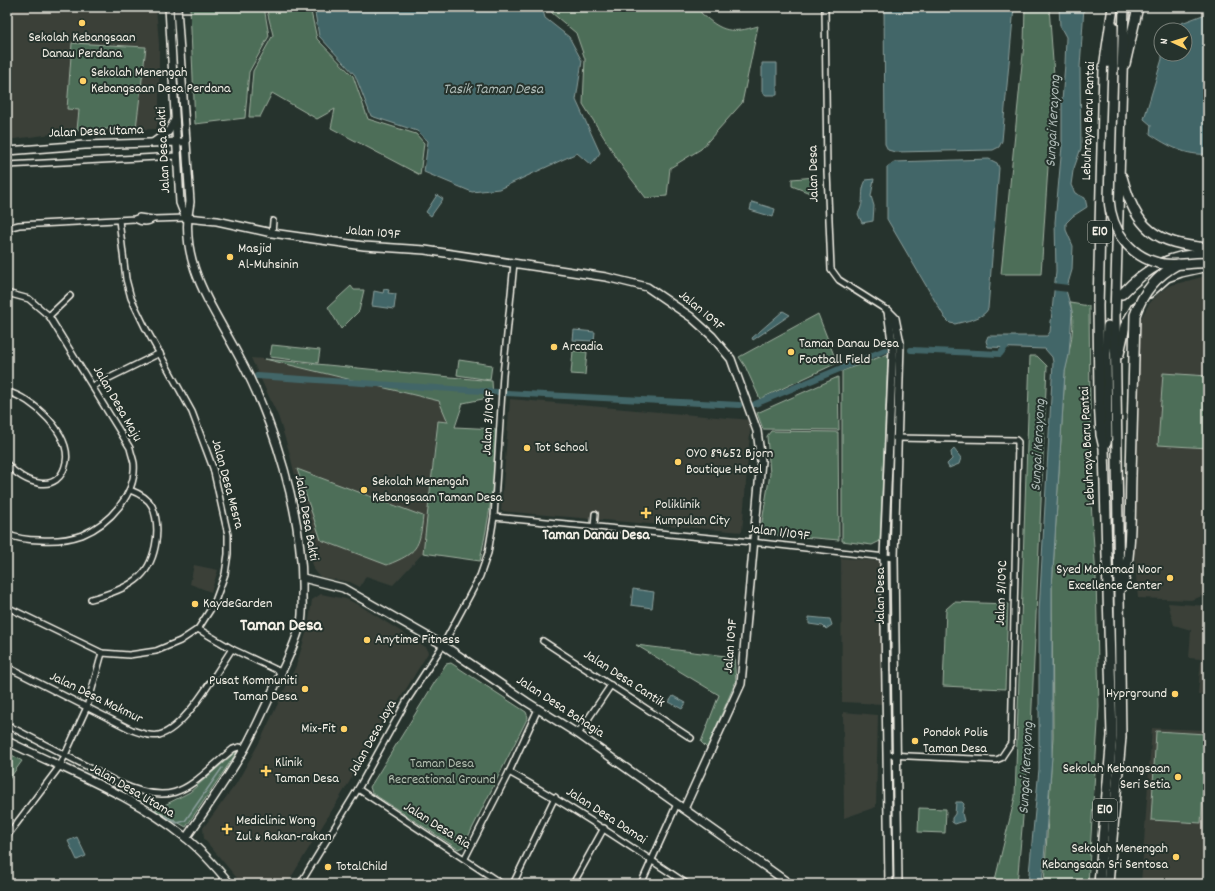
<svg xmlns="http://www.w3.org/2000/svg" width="1215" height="891" viewBox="0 0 1215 891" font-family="Dekko,sans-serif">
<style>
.built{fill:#3a4039}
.green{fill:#4d6e58;stroke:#a0b0a0}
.water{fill:#436668;stroke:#8a9e9b}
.pier{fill:#26332d}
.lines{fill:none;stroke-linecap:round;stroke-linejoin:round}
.stream{stroke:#8a9e9b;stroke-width:1.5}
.canal{stroke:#436668;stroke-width:6}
.street-casing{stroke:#f4f1e8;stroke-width:8}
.secondary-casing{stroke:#f4f1e8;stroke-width:10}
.highway-casing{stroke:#f4f1e8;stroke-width:12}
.street{stroke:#26332d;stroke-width:5}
.secondary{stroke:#26332d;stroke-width:7}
.highway{stroke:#26332d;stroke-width:9}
.highway-bridge-casing{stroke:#f4f1e8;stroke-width:12;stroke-linecap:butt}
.highway-bridge{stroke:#26332d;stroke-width:9}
.poi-dot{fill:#ffd166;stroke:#26332d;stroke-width:1.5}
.labels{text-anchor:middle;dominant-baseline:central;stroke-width:4;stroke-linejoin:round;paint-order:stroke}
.shield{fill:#26332d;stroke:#b6b8b0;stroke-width:1}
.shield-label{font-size:13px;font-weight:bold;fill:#f4f1e8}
.poi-label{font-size:14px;fill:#f4f1e8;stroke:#26332d;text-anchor:start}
.street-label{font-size:14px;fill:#f4f1e8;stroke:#26332d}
.park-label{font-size:14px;fill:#b1bdae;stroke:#26332d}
.water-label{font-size:15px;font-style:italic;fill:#adb9b5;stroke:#26332d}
.neighbourhood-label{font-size:15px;font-weight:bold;fill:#f4f1e8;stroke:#26332d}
.district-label{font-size:18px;font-weight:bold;fill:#f4f1e8;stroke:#26332d}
</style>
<rect width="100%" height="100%" fill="#26332d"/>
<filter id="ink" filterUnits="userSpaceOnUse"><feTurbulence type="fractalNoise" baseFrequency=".025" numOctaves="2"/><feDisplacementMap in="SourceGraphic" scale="8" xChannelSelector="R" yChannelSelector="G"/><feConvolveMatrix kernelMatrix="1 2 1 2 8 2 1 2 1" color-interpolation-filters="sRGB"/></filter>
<g filter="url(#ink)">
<g class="built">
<polygon points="14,7 156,7 159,44 159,119 156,129 60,133 7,140 7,13"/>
<polygon points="1202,277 1208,277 1208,594 1191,600 1138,598 1133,543 1138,334 1141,318 1149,304 1158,294 1168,286"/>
<polygon points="251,358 265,359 439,401 448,422 437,422 423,553 393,585 366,576 360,587 350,582 320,577 313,568 307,525 289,451 278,416"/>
<polygon points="510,399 751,420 742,532 501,511"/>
<polygon points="841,558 880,561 882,704 842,702"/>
<polygon points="194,565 218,570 211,592 190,584"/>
<polygon points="321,594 346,599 359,605 427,648 428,653 287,884 242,884 204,839 203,828 236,784 260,741 296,666 308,627 312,600"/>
<polygon points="1168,603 1208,606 1208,696 1198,695 1201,659 1189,658 1191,630 1174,625"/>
<polygon points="843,712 878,715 876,807 844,818"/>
<polygon points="1152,728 1208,730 1208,884 1141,884"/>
</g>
<g class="green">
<polygon points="190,7 264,7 269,36 249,72 245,118 195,124"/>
<polygon points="266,7 310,7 317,39 353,76 368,119 416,134 424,143 420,175 331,128 335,109 317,119 272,93 260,117 249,117 253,71 273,35"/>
<path d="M550,7H700L701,13C722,32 731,34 758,26L742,103L701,149L670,168L667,196L646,198L623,168L583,104L585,59L576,33L552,13Z"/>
<polygon points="1025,7 1049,7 1054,75 1041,274 1001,274 1024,44"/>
<polygon points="72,43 146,47 136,128 77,130 79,110 67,109"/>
<polygon points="815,177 815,195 792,186 792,179"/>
<polygon points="351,286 354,290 364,290 359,311 341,329 328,307"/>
<path d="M1070,303L1089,306L1091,502L1096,577L1099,707L1088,884H1044L1053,737L1052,587L1065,372C1069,350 1077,325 1070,303Z"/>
<polygon points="818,314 837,363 760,399 745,366 739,357"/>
<polygon points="272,345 320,350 318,363 270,357"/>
<polygon points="573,351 587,352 585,375 571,374"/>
<polygon points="888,354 880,541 872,545 842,541 842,371"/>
<polygon points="1030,356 1037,356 1047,366 1031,728 1017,884 994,884 1015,797"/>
<path d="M265,359L492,381L493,397L463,403L455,427L496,429C497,473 489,517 480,561L423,553L438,421L448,422L439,401Z"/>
<polygon points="459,360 492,365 490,380 457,375"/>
<polygon points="1163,373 1208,376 1208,448 1158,445"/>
<polygon points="838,377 839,430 763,429 757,413"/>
<polygon points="771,431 838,432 839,540 765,534 761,528 770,474 767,436"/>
<path d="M297,469L423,516C420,548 417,553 387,565L321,540Z"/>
<polygon points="954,602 1008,604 1005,689 943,686 946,609"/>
<polygon points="636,645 734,657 736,681 707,748 701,742 719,695"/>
<polygon points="451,663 526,712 528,717 463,847 458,849 372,793 370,787 446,664"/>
<polygon points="1156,731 1206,734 1201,823 1151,820"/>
<polygon points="239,749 186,827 155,810 190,792"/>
<polygon points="7,752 22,761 7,782"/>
<polygon points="919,808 946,809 945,833 918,832"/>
</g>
<g class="water">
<polygon points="314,7 542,7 545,18 569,37 582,61 576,100 600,153 591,165 577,153 499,189 472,192 424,172 428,141 417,131 371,116 355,75 319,36"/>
<polygon points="884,7 1014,7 1002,141 999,147 993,150 895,152 888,150 885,144"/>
<polygon points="1059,7 1084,7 1080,67 1081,148 1073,171 1071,185 1075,193 1085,198 1087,207 1073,216 1066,223 1066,230 1073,246 1072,270 1066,290 1072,312 1069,355 1065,372 1052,587 1052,757 1042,884 1028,884 1039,769 1039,612 1053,362 1052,357 1045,349 988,347 986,341 988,336 1047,336 1050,332 1056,271 1055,222 1062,146 1062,101 1065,64 1066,37 1060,26"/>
<path d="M1208,13V154C1186,156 1168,146 1150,134L1151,125L1144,119L1162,59V54H1185V30H1172L1179,24Z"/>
<polygon points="762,63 777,63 777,95 766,95 762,92"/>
<path d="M989,159L997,163L999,168L988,309C983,319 965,321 955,324L950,323L945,318L887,219V167L894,162Z"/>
<path d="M874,179L871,196L874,206L873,221L862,223L858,214C866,200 859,193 866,180Z"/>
<polygon points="437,195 443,199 431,216 426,212"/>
<polygon points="752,202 775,209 773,217 750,210"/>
<polygon points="384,289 389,290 388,293 396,294 394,309 372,306 374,291 383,293"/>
<polygon points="783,311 790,315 753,340 752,338"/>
<polygon points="574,330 595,332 594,341 573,340"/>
<polygon points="954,449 961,458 959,464 949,468 947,464 952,459 951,452"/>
<polygon points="633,589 654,592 652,608 631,605"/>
<polygon points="809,617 830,619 832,625 826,629 823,626 809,624"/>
<polygon points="673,696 686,703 682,709 669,702"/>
<polygon points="956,802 962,802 964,804 962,813 964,821 955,824 952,822 952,818 955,814"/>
<polygon points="77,837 86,856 77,860 68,841"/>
</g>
<polygon class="pier" points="1052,283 1068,285 1068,292 1051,290"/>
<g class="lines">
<polyline class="stream" points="131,797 177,823 185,821 222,768"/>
<g class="canal">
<polyline points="911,350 1000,354 1009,342"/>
<polyline points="257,376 497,392"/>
<polyline points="506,393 739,405"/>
<polyline points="755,404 885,350"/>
</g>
<defs>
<g id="street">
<polyline points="825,7 827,171 831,269 839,280 888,311"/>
<polyline points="7,165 177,156"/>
<path d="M135,219C142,223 148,223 153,219"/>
<polyline points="7,228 19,225 135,219 139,217 153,219 187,218"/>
<polyline points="272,233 273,221"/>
<path d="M7,293L29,299L49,316L130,448C131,453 133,458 134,463C137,494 109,524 82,535C68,540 54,541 40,540C28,540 17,539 7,534"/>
<polyline points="49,316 70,296"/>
<polyline points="93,386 160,353"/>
<path d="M7,392C32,397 72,435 66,462C59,497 23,483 7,464"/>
<polyline points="494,517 752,542 894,558"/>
<polyline points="594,527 595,514"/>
<path d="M91,599C106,595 123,590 136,580C156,565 162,529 152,506C148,498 138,493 130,490"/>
<polyline points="7,607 102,653 129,655 156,651 180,641 198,629 214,604 225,574 228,554 228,535 213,468 192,412 145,327 131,298 126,279 119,220"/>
<polyline points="198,629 232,649 281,672"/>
<polyline points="543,641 691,738"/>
<path d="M7,667L132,730C141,733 150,737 159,735C185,729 217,671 232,649"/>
<path d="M7,725L119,783C179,810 190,784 233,749L239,747L244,748"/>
<polyline points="578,734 611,685"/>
<polyline points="887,755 996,760 1001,758 1011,743 1018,442 1016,440 895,438"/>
<path d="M509,772C571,806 628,845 687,884"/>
<polyline points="358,789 502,884"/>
<polyline points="7,836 60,766 87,707 102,653"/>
<polyline points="465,858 509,772 538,709"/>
<polyline points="300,884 358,789 406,702 443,645 480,576 488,553 494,517 503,375 514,263"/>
<polyline points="513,884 555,797"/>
<polyline points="573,884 604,828"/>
<polyline points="641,884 677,804"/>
</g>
<g id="secondary">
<polyline points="169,7 180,203 186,218"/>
<path d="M177,7L190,202C178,261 211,304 237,353C274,420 304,517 302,594C302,603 303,614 301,622C296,644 284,666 275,686C265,707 256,728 245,748C227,779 206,809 186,838"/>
<polyline points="154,142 168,132 175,120"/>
<polyline points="7,151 85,145 181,142"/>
<polyline points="187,218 217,221 272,233 364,246 425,250 606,277 647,287 691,317 712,336 731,359 757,431 761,461 741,684 684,809"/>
<polyline points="888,311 895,318 900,343 894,558 898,884"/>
<polyline points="888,311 893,349 884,557 889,884"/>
<polyline points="303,578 343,588 443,645 527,702 578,734 790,884"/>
<path d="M7,741C67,771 134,795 186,838C202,851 217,868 230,884"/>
</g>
<g id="highway">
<polyline points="1125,64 1138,7"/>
<polyline points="1113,67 1113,26"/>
<path d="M1122,177C1137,230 1154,243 1208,248"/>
<polyline points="1149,293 1167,277 1181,272 1208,266"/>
<path d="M1122,294C1146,268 1172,253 1208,254"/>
<polyline points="1119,354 1125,326 1136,307"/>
<polyline points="1106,443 1107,436 1106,354 1108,326"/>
<path d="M1122,587C1132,559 1130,506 1131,475"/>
<polyline points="1099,884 1112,736 1104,448 1101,435 1099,398 1098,306 1104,68 1113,7"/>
<polyline points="1108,884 1121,737 1115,317 1124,7"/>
</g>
</defs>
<use href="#street" class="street-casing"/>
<use href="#secondary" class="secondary-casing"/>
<use href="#highway" class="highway-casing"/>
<use href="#street" class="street"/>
<use href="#secondary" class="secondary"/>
<use href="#highway" class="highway"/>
<defs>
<g id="highway-bridge">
<path d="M1113,67L1109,199C1111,231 1131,259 1164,264C1179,266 1193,262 1208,263"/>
<path d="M1131,475L1135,315C1143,292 1156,276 1178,264"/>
</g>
</defs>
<use href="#highway-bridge" class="highway-bridge-casing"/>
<use href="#highway-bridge" class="highway-bridge"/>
</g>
</g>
<g class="poi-dot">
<circle cx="82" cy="23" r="4"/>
<circle cx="83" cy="81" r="4"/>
<circle cx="230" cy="257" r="4"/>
<circle cx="554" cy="347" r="4"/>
<circle cx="791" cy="352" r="4"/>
<circle cx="527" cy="448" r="4"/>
<circle cx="678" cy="462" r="4"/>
<circle cx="364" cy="490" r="4"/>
<path d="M644 507h4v4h4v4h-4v4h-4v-4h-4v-4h4z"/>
<circle cx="1170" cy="578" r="4"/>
<circle cx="195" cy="604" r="4"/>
<circle cx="367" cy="640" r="4"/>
<circle cx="305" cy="689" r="4"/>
<circle cx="1175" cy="694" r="4"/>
<circle cx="344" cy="729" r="4"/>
<circle cx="915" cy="741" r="4"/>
<path d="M264 765h4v4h4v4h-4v4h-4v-4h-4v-4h4z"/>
<circle cx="1178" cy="777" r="4"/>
<path d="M225 823h4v4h4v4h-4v4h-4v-4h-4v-4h4z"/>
<circle cx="1176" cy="857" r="4"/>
<circle cx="328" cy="867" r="4"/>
</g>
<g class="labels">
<g class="shield">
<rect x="1088" y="221" width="24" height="22" rx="3"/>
<rect x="1093" y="799" width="24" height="22" rx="3"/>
</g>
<g class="shield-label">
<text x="1100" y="232">E10</text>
<text x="1105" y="810">E10</text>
</g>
<g class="poi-label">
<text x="82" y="38" text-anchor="middle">Sekolah Kebangsaan<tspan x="82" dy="16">Danau Perdana</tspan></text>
<text x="91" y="73">Sekolah Menengah<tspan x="91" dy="16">Kebangsaan Desa Perdana</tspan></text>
<text x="238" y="249">Masjid<tspan x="238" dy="16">Al-Muhsinin</tspan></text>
<text x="799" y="344">Taman Danau Desa<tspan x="799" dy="16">Football Field</tspan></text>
<text x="562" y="347">Arcadia</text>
<text x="535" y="448">Tot School</text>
<text x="686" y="454">OYO 89652 Bjorn<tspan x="686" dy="16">Boutique Hotel</tspan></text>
<text x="372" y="482">Sekolah Menengah<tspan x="372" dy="16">Kebangsaan Taman Desa</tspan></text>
<text x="655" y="505">Poliklinik<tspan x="655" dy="16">Kumpulan City</tspan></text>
<text x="1162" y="570" text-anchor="end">Syed Mohamad Noor<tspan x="1162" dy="16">Excellence Center</tspan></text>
<text x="203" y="604">KaydeGarden</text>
<text x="375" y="640">Anytime Fitness</text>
<text x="297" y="681" text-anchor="end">Pusat Kommuniti<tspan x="297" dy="16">Taman Desa</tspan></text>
<text x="1167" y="694" text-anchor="end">Hyprground</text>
<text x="336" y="729" text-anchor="end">Mix-Fit</text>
<text x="923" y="733">Pondok Polis<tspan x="923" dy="16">Taman Desa</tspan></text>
<text x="275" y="763">Klinik<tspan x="275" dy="16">Taman Desa</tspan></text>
<text x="1170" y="769" text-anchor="end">Sekolah Kebangsaan<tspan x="1170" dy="16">Seri Setia</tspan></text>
<text x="236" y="821">Mediclinic Wong<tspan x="236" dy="16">Zul &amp; Rakan-rakan</tspan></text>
<text x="1168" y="849" text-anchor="end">Sekolah Menengah<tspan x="1168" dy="16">Kebangsaan Sri Sentosa</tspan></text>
<text x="336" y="867">TotalChild</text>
</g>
<g class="street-label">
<text transform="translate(1089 121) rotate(-88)">Lebuhraya Baru Pantai</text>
<text transform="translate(96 132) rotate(-2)">Jalan Desa Utama</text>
<text transform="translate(164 150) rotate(-93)">Jalan Desa Bakti</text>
<text transform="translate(814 174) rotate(-91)">Jalan Desa</text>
<text transform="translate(373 233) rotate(5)">Jalan 109F</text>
<text transform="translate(701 311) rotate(40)">Jalan 109F</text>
<text transform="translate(117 404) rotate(60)">Jalan Desa Maju</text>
<text transform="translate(489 423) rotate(-87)">Jalan 3/109F</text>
<text transform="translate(1088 446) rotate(-93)">Lebuhraya Baru Pantai</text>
<text transform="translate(227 484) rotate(75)">Jalan Desa Mesra</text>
<text transform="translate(306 518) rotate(80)">Jalan Desa Bakti</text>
<text transform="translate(779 533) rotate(7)">Jalan 1/109F</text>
<text transform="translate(1002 593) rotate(-88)">Jalan 3/109C</text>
<text transform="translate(881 596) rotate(-90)">Jalan Desa</text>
<text transform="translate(731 646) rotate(-85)">Jalan 109F</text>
<text transform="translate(624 679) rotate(33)">Jalan Desa Cantik</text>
<text transform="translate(96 698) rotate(26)">Jalan Desa Makmur</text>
<text transform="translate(560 707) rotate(33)">Jalan Desa Bahagia</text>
<text transform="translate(373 738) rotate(-61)">Jalan Desa Jaya</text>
<text transform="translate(132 791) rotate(30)">Jalan Desa Utama</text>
<text transform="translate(606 816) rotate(33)">Jalan Desa Damai</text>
<text transform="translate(437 826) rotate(32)">Jalan Desa Ria</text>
</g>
<g class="park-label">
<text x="442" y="764">Taman Desa<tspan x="442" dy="16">Recreational Ground</tspan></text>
</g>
<g class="water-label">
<text x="493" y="90">Tasik Taman Desa</text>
<text transform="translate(1054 121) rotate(-87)">Sungai Kerayong</text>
<text transform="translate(1039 445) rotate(-87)">Sungai Kerayong</text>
<text transform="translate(1027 768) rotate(-87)">Sungai Kerayong</text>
</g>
<g class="neighbourhood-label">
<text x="596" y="536">Taman Danau Desa</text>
</g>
<g class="district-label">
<text x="281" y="626">Taman Desa</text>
</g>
</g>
<rect width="1215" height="891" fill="none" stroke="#26332d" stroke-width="24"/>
<rect x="12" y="12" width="1191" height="867" fill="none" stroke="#f4f1e8" stroke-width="1.5" filter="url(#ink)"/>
<g transform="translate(1173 42) rotate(274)"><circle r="19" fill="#26332d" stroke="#787f78"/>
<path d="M0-3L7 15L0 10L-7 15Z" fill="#ffd166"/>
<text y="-6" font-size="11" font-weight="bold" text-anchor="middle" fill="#f4f1e8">N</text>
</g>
</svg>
